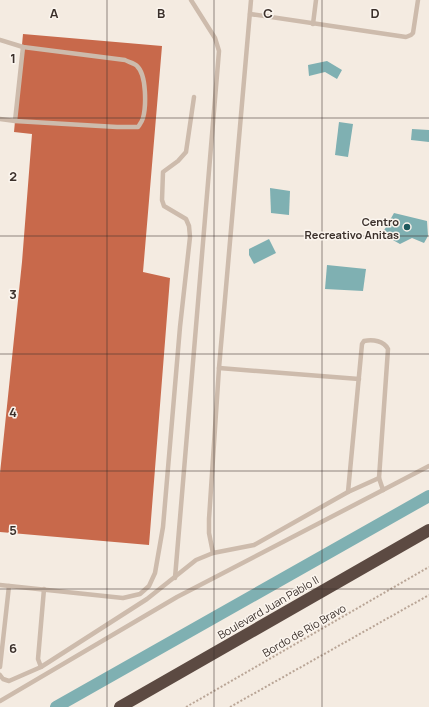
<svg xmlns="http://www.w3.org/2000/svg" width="429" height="707" viewBox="0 0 429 707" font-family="Manrope,sans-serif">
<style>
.water{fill:#7fb0b2}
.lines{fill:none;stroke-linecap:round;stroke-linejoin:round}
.canal{stroke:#7fb0b2;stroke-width:12}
.building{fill:#c8694b}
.path{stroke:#b9a596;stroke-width:2;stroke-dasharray:2 2;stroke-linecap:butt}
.lane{stroke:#cdbbac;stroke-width:4.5}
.highway{stroke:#5c4a42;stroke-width:12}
.grid{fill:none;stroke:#3b302b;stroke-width:1;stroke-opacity:0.55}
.poi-dot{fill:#1f5a5e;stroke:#fbf5ee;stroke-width:1.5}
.labels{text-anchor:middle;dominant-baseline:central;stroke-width:3;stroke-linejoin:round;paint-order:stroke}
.poi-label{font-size:11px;font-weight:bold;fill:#3b302b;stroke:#fbf5ee;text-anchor:end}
.street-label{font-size:11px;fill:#3b302b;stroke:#fbf5ee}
.grid-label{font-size:13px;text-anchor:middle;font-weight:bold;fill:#3b302b;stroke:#fbf5ee;stroke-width:3;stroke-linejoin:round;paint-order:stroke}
</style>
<rect width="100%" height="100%" fill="#f4ebe1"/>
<g class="water">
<polygon points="327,61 342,70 337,79 325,72 309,76 308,65"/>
<polygon points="339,122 353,124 348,157 335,155"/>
<polygon points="412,129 429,130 429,142 411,140"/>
<polygon points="270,188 290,191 289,215 271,213"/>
<polygon points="394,213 427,221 428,236 424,243 412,238 400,244 382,234"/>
<polygon points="269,239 276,253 254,264 249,255 249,249"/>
<polygon points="327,265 366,269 363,291 325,289"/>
</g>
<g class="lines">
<polyline class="canal" points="56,707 429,496"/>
</g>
<polygon class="building" points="23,34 162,46 143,272 170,278 149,545 0,532 0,473 22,262 32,134 14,132"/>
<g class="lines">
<g class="path">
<polyline points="186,707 429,567"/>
<polyline points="230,707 429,595"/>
</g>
<g class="lane">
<polyline points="251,0 219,368 209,519 209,533 213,553 254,545 348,492 379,478 383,490 429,466"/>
<polyline points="250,14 406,37 411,35 413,33 418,0"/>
<polyline points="313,24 316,0"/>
<path d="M0,40L23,47L125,60C128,62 134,63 137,66C147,75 146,107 143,118C142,122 140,124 138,127H117L15,121L0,119"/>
<polyline points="15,121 23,47"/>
<polyline points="219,368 359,379"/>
<path d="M348,492L362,344L364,341C373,339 384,341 388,349L379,478"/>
<polyline points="175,578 219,51 215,38 191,0"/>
<polyline points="0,585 123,598 140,594 149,586 155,573 163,527 180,327 190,237 189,226 186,219 164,206 162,200 163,172 178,161 186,152 194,97"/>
<polyline points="0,667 9,586"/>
<polyline points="41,667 38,659 44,589"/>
<polyline points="0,675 3,679 9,681 41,667 147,599 196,560 213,553"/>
<polyline points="0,701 177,597 383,490"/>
</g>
<polyline class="highway" points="120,707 429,530"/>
</g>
<path class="grid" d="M107,0V707M214,0V707M322,0V707M0,118H429M0,236H429M0,354H429M0,471H429M0,589H429"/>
<circle class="poi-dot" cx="407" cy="227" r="4"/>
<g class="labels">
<g class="poi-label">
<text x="399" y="221">Centro<tspan x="399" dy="13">Recreativo Anitas</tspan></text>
</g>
<g class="street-label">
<text transform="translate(268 607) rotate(-30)">Boulevard Juan Pablo II</text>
<text transform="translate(304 630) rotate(-30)">Bordo de Rio Bravo</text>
</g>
</g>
<g class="grid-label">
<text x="54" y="18">A</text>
<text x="161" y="18">B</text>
<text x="268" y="18">C</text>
<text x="375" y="18">D</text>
<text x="13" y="63">1</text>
<text x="13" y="181">2</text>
<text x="13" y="299">3</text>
<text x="13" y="417">4</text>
<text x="13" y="535">5</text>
<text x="13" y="653">6</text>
</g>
</svg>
